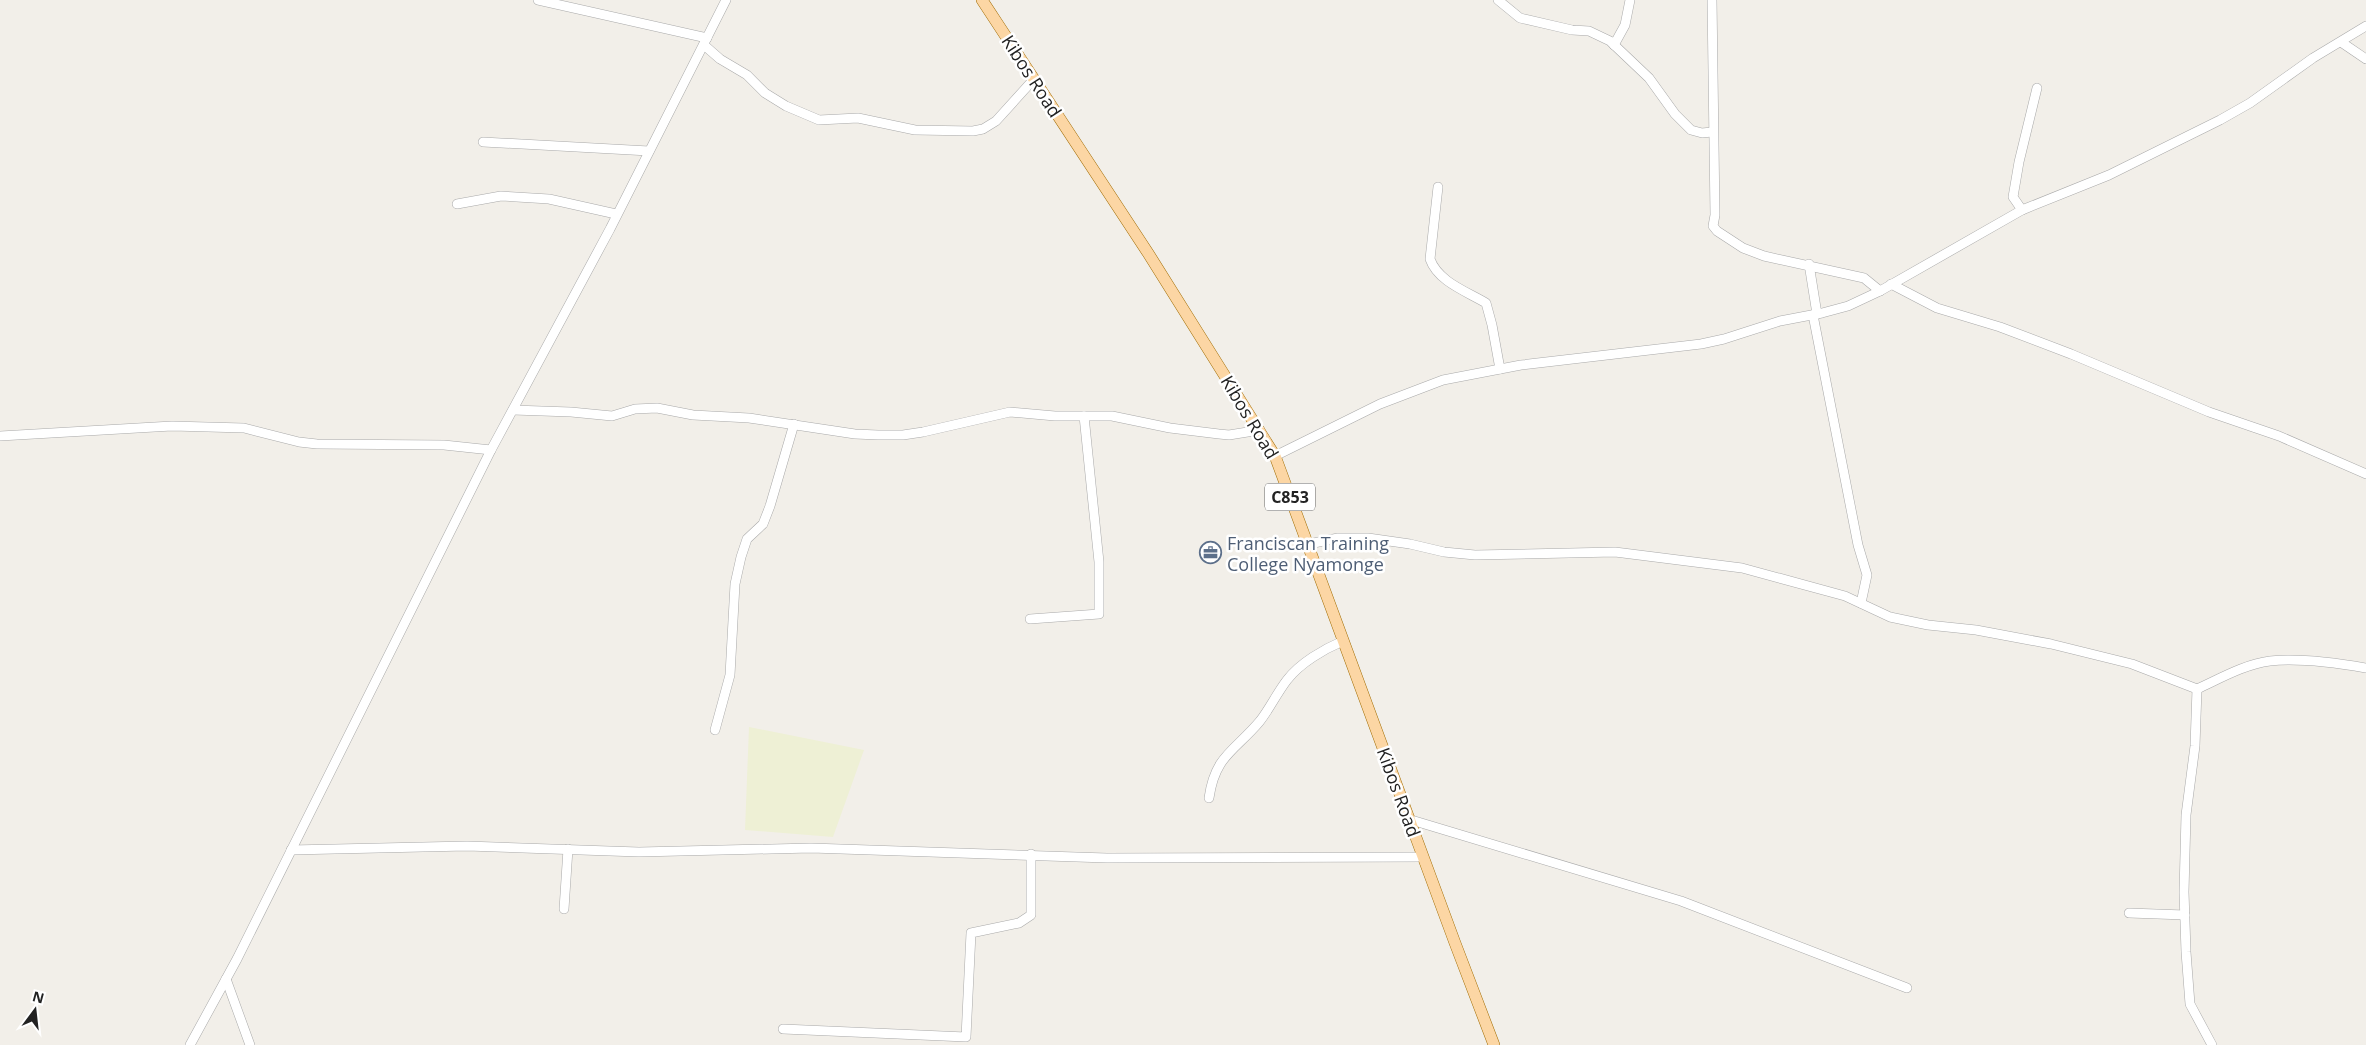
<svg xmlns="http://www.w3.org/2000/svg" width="2366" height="1045" viewBox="0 0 2366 1045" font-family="'Open Sans',sans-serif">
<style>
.farmland{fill:#eef0d5}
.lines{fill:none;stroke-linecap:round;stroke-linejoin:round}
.minor-casing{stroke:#a9a9a9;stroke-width:10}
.major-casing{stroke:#a06b00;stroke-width:12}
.minor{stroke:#fff;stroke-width:9}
.major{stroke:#fcd6a4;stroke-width:11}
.labels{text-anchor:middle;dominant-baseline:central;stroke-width:5;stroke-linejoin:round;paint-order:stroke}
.shield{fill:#fff;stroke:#646464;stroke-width:1}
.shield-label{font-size:16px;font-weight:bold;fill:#222}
.street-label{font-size:18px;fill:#222;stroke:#fff}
.service-label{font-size:18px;fill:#4e5e75;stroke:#fff;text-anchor:start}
</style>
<rect width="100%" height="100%" fill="#f2efe9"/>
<polygon class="farmland" points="749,727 864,750 833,837 745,830"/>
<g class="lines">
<defs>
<g id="minor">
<polyline points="538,0 707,38"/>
<polyline points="1498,0 1520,18 1572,30 1589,31 1610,41 1649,78 1675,114 1691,130 1702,133 1712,132"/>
<polyline points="1712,0 1715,215 1713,226 1717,231 1743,248 1764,256 1864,278 1880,291"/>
<polyline points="2341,42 2366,59"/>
<polyline points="704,45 720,59 747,75 765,93 786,106 819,120 858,118 915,130 973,131 983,129 996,121 1034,79"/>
<polyline points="1614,45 1625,25 1630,0"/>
<polyline points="483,142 649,151"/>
<path d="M1438,187L1430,259C1438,282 1468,292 1486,303L1492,325L1500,369"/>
<polyline points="457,204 501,196 549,199 616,214"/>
<polyline points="2022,210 2013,197 2019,162 2037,88"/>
<polyline points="1809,264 1817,314"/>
<polyline points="1891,284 1937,308 2000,327 2071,354 2209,412 2279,436 2366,474"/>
<polyline points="1813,315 1858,545 1867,575 1861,603"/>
<polyline points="513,410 571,412 612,416 635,409 657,408 693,415 749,418 855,434 878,435 903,435 923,432 1010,412 1055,416 1112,416 1170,428 1219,434 1229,435 1260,430"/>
<polyline points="0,436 172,426 244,428 299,442 317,444 444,445 491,450"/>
<polyline points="1275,456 1380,404 1443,380 1521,365 1701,344 1724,339 1780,321 1822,313 1848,306 1880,291 2022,210 2109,175 2220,120 2250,103 2313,58 2366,26"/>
<path d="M1309,544L1338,538H1368L1410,544L1444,552L1475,555L1615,552L1742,568L1845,596L1890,617L1928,625L1976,630L2051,644L2132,664L2197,689C2219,679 2245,664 2270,661C2299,658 2337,663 2366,668"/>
<polyline points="1030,619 1099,614 1099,562 1084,416"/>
<polyline points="2197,689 2195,746 2186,815 2184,892 2186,952 2190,1004 2212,1045"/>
<polyline points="715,730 730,675 735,584 741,557 747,539 763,524 770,506 794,424"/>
<path d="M1209,798C1215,755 1235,751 1260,721C1270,708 1277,693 1287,680C1300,663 1324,649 1343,641"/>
<polyline points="1408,819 1681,901 1907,988"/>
<polyline points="291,850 467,846 639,852 811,848 1107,858 1423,857"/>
<polyline points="564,909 568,849"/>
<polyline points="2129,913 2185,915"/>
<polyline points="226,979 250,1045"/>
<polyline points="783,1029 966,1037 971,933 1019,923 1031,915 1031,854"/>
<polyline points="190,1045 237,959 491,450 610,229 726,0"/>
</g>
<polyline id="major" points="982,0 1148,253 1275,456 1455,943 1494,1045"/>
</defs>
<use href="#minor" class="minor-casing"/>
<use href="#major" class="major-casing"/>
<use href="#minor" class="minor"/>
<use href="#major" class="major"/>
</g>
<defs>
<symbol id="office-ring" viewBox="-11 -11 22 22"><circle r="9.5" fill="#fff" stroke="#5c6f8a" stroke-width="1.5"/><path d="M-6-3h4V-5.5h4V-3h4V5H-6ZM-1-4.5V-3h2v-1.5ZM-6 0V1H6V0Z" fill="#5c6f8a"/></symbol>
</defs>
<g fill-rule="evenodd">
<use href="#office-ring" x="1198" y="540" width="25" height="25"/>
</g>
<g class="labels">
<rect class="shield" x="1265" y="483.5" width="50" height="27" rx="4"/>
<g class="shield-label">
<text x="1290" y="497">C853</text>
</g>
<g class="street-label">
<text transform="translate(1032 76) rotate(57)">Kibos Road</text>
<text transform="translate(1250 417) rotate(59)">Kibos Road</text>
<text transform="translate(1399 792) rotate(70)">Kibos Road</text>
</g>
<g class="service-label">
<text x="1227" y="543">Franciscan Training<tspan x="1227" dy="21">College Nyamonge</tspan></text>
</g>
</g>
<g transform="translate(35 1010) rotate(15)" stroke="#ffffff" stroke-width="4" paint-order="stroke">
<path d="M0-4L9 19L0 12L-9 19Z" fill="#222222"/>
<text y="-8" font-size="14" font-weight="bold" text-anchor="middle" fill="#222222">N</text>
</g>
</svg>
